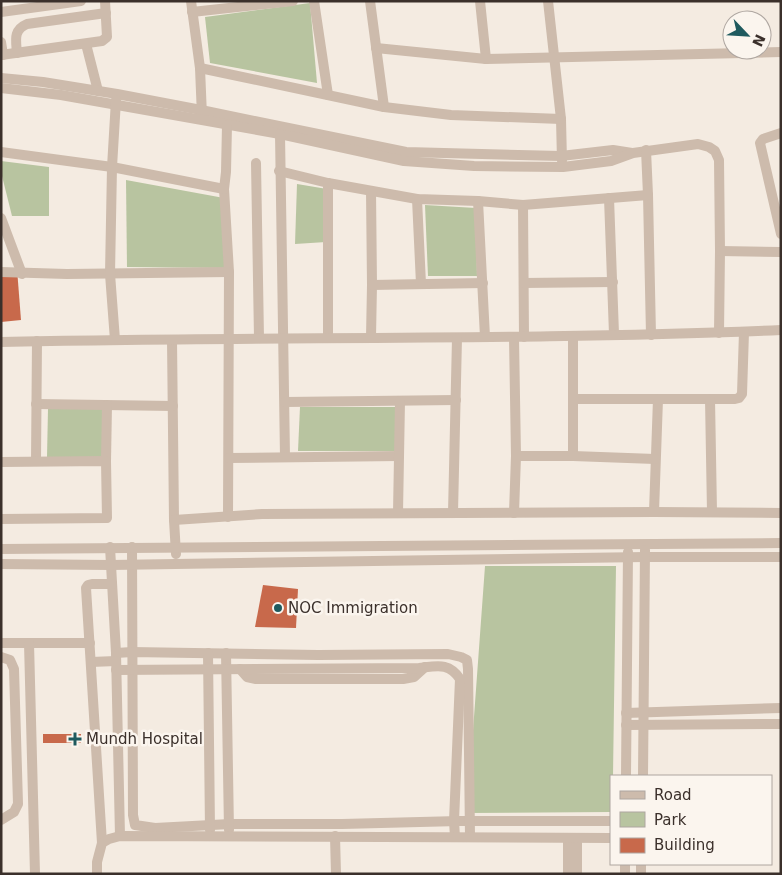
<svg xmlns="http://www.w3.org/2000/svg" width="782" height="875" viewBox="0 0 782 875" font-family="'DejaVu Sans',sans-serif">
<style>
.green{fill:#b8c4a0}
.building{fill:#c8694b}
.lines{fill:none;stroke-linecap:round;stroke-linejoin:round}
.street{stroke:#cdbbac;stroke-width:10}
.poi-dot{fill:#1f5a5e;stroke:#fbf5ee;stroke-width:2}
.labels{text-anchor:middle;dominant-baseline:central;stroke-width:5;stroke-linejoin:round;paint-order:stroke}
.poi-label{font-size:15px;fill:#3b302b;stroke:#fbf5ee;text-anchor:start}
</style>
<rect width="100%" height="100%" fill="#f4ebe1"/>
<g class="green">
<polygon points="310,3 317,83 210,63 205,17"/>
<polygon points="1,161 49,167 49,216 12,216 1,172"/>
<polygon points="126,180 224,198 226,268 127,267"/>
<polygon points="297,184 327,189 326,242 295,244"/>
<polygon points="425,205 476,208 477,276 428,276"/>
<polygon points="300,407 399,407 397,451 298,451"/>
<polygon points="48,409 106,409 105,458 47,457"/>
<polygon points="485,566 616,566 613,776 611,776 611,812 467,813"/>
</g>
<g class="building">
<polygon points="17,269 21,320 1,322 1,271"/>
<polygon points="263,585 298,589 296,628 255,627"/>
<rect x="43" y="734" width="38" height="9"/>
</g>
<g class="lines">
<g class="street">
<polyline points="191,1 200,68 202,116"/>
<polyline points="314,1 328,95"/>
<polyline points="370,1 384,107"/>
<polyline points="480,1 486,59"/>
<polyline points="548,1 561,119 562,161"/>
<polyline points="1,12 81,1"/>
<polyline points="192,12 293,1"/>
<polyline points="1,42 3,55"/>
<polyline points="86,44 98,91"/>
<polyline points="376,48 486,59 781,52"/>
<path d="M17,53C16,40 13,30 27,24L106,13"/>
<polyline points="1,55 102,41 107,37 105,1"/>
<polyline points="200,68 384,107 451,115 561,119"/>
<polyline points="1,78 43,82 117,94 201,110 406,152 561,156 613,150 632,153"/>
<polyline points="1,88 61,95 202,120 280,134 404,161 474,166 563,167 611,161 633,153 698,144 709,147 715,151 719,160 720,251 719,333"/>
<polyline points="227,125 226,172 224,189 229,272 228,517"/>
<polyline points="781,133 763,139 760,143 781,234"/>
<polyline points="280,134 285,457"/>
<polyline points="646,150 648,195 651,335"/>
<polyline points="1,152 112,167 224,189"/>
<polyline points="256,163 259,338"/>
<polyline points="279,171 328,183 417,199 478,201 523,205 648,195"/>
<polyline points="371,191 372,285 371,337"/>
<polyline points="609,198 614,334"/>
<polyline points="417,199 421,284"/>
<polyline points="478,201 485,337"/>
<polyline points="523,205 524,337"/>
<polyline points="1,218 22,274"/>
<polyline points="720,251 781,252"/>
<polyline points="1,272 67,274 229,272"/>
<polyline points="524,283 613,282"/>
<polyline points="372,285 483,283"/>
<polyline points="328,338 328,183"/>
<polyline points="115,340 110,274 112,167 116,100"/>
<polyline points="172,340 174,520 176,554"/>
<path d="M1,342C261,336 521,341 781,330"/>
<polyline points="574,399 658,399 654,512"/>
<polyline points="658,399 735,399 739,398 742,394 744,332"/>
<polyline points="710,399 712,512"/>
<polyline points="285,402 456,400"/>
<polyline points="36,404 173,406"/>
<polyline points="516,456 573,456 573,336"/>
<polyline points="573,456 655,459"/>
<polyline points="229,458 399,456"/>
<polyline points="36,461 37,341"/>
<polyline points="106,461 107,405"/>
<polyline points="1,462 106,461 107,518 1,519"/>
<polyline points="398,513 400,401"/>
<polyline points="453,513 457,338"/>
<polyline points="514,513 516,456 514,338"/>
<polyline points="174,520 262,514 654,512 781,513"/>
<polyline points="110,547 116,653 120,836"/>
<polyline points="132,547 133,815 135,825 155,828 230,824 342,824 459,821 611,821"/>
<polyline points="1,549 781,543"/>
<polyline points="1,564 111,565 645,557 781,557"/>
<polyline points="1,643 90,643"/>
<polyline points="29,643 35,874"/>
<polyline points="116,653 132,652 318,655 448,654 461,657 467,660 468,669 470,837"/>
<polyline points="208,653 210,830"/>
<polyline points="226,653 229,830"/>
<polyline points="1,657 10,660 14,669 18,804 14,812 1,820"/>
<polyline points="91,662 116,661"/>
<polyline points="240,669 247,677 256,679 403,679 414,677 425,667"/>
<path d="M116,670L419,668C437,666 449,662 460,679L454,821L455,837"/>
<polyline points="626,713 781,708"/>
<polyline points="626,725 781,724"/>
<polyline points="626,776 628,552"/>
<polyline points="643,776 645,550"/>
<polyline points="335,836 336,874"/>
<polyline points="568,838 568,874"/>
<polyline points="577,838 577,874"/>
<polyline points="102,843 86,588 88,585 92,584 112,584"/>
<polyline points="625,864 625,874"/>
<polyline points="97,874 97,862 102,843 109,839 120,836 611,838"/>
<polyline points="641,874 641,864"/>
</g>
</g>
<g class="poi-dot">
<circle cx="278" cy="608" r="5"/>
<path d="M72.5 731.5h5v5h5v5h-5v5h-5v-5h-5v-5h5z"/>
</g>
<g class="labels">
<g class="poi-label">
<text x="288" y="608">NOC Immigration</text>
<text x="86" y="739">Mundh Hospital</text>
</g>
</g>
<rect width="782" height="875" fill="none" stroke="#3b302b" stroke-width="5"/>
<rect x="610" y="775" width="162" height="90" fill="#fbf5ee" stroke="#aea6a0"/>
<rect x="620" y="791" width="25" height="8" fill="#cdbbac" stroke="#aea6a0"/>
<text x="654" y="800" font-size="15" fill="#3b302b">Road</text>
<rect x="620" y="812" width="25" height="15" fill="#b8c4a0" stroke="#aea6a0"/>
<text x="654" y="825" font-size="15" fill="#3b302b">Park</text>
<rect x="620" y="838" width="25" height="15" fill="#c8694b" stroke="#aea6a0"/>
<text x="654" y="850" font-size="15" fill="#3b302b">Building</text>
<g transform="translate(747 35) rotate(115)"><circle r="24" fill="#fbf5ee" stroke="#aea6a0"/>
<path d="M0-4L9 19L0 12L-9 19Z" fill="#1f5a5e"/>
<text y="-8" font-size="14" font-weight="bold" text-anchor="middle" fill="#3b302b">N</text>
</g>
</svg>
